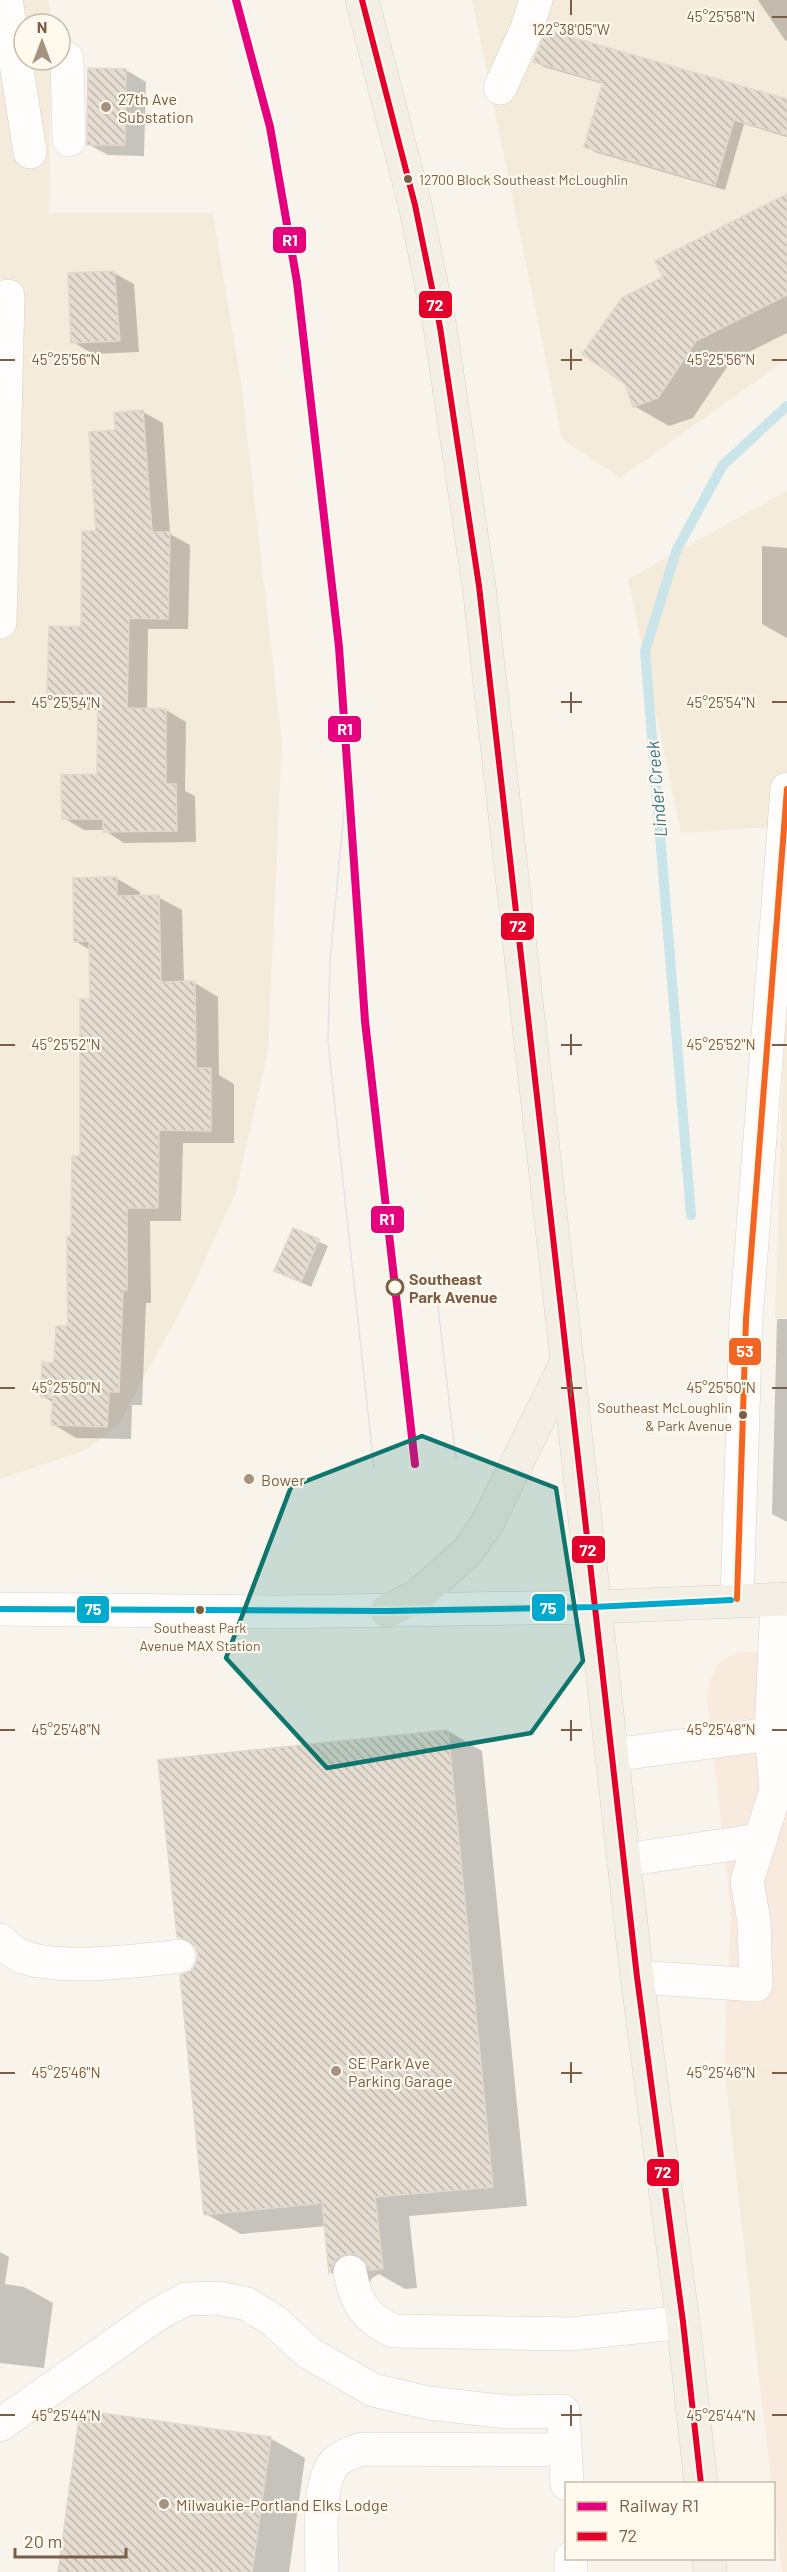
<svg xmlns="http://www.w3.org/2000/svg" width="787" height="2572" viewBox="0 0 787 2572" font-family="Barlow,sans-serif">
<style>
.residential{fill:#f4ebda}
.commercial{fill:#f9eade}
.shadow{fill:#0003;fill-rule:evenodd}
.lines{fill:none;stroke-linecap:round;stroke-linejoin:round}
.stream{stroke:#cae5ea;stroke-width:10}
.building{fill:url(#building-back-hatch);stroke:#e2d8cc;stroke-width:1.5}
.minor-casing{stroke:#d7d1c9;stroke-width:34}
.major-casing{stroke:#dad1c8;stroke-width:34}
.minor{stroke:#fefdfc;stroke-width:33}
.major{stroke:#f3efe5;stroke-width:33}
.tram{stroke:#e5e2e5;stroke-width:1.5}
.bus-1-casing{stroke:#fffaed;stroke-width:10}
.bus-2-casing{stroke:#fffaed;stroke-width:10}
.bus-3-casing{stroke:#fffaed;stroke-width:10}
.bus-1{stroke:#e4002b;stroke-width:6}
.bus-2{stroke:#f26522;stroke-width:6}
.bus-3{stroke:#00a9ce;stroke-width:6}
.rail-1-casing{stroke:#fffaed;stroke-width:12}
.rail-1{stroke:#e5007d;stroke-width:8}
.marked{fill:#0f766e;fill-opacity:0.2;stroke:#0f766e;stroke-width:4.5;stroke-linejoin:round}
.ticks{fill:none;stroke:#7a5e47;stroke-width:2}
.poi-dot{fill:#a69280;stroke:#fffaed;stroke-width:2}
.bus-dot{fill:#7a5e47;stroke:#fffaed;stroke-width:2}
.stop-dot{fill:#fffaed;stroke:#7a5e47;stroke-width:3}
.labels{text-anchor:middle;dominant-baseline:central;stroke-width:4.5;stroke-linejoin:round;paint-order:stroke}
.bus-label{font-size:14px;fill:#7a5e47;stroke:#fffaed;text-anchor:start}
.poi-label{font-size:16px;fill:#7a5e47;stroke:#fffaed;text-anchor:start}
.stop-label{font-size:16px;font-weight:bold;fill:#7a5e47;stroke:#fffaed;text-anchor:start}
.water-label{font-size:18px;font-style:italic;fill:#3e7b90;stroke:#fffaed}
.ticks-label{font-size:15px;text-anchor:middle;fill:#7a5e47;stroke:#fffaed;stroke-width:4.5;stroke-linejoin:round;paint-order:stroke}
.line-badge{stroke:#fffaed;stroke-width:2}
.badge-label{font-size:16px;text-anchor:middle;font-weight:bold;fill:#fff}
</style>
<defs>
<pattern id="building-back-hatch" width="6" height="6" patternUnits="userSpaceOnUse" patternTransform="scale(1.5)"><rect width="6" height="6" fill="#e5ddd2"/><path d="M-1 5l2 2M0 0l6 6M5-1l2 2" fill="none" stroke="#bfb6ac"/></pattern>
</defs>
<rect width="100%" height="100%" fill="#f8f4eb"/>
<g class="residential">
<polygon points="0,0 48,0 51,24 24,24 24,60 51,60 49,213 213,213 241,381 282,743 268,1051 235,1195 183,1306 118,1425 86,1450 0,1479"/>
<polygon points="472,0 787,0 787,359 620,478 562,439"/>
<polygon points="787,491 787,826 681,833 628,579"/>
<polygon points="787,948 787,1318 775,1318"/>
<polygon points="787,2065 787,2377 759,2377 724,2066"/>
</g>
<g class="commercial">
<polygon points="742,1652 787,1653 787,2065 724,2066 731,1910 707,1697 710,1679 718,1664 728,1657"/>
<polygon points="759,2377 787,2377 787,2572 782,2572"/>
</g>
<g class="shadow">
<polygon points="758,0 787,0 787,41 785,40"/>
<polygon points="534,61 787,100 787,137 744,124 725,190 595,152 586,146 604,84 544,67"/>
<polygon points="126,70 146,82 144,156 108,155 88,144"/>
<polygon points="787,212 787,333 731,361 693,418 669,426 634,406"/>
<polygon points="114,273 134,284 139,352 93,354 73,342"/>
<polygon points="143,412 163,423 170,534 190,545 188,629 148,629 147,710 166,710 186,722 185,791 195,796 196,842 124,843 104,830 84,830 64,818 98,776 99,710 68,710 48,698 83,628 116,432"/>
<polygon points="762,546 787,548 787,638 762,624"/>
<polygon points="116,878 140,892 140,897 158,897 182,910 184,983 195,983 218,997 219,1075 234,1084 234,1143 183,1143 181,1221 150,1221 151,1303 146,1303 142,1405 132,1405 131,1439 76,1438 53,1424 54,1403 42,1396 70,1328 72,1239 82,1158 92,1000 90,950 75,941"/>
<polygon points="294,1230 328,1246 311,1287 276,1271"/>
<polygon points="777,1319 787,1319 787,1522 772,1514"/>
<path d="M448,1731L482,1751L527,2206L409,2216L417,2288L405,2289L379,2274L372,2278L365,2292L331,2273L326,2226L241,2234L206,2214L192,1972L197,1965L199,1954L196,1947L178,1936ZM358,2258L368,2264V2267L356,2261Z"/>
<polygon points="0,2252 9,2257 5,2284 24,2287 53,2303 44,2368 0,2363"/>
<polygon points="270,2438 305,2458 289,2572 59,2572"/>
</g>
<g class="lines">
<polyline class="stream" points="691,1215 645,651 677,549 723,465 787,406"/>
</g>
<g class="building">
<polygon points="546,30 787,99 787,135 734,120 715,185 584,147 603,82 533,62"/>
<polygon points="88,68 126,69 125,145 87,145"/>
<polygon points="787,194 787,295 696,341 658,398 633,407 625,384 582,354 622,298 663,277 655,261"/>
<polygon points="114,271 120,341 71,343 68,273"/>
<polygon points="143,410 152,532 170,532 168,619 129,618 127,708 166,709 166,784 176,784 177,831 103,832 103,819 62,819 61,775 97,774 98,699 47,699 49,626 81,627 82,531 96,531 89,432 115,430 114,413"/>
<polygon points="117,877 117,896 159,895 161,982 195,981 196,1068 211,1068 211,1131 159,1130 158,1208 127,1208 127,1290 123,1290 119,1392 109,1392 107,1427 51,1425 53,1398 41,1397 42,1362 54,1363 56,1326 68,1326 67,1237 71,1237 72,1156 80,1156 80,999 90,999 89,941 74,942 73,878"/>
<polygon points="293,1228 319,1239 301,1282 274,1271"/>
<polygon points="448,1730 493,2187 375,2197 383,2269 369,2270 364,2259 355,2254 347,2254 337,2258 329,2273 322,2203 204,2215 180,1975 191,1971 196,1964 198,1954 194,1944 186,1939 177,1937 158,1760"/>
<polygon points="80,2410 271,2437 252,2572 58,2572"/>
</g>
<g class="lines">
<defs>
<g id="minor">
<polyline points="6,0 30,152"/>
<polyline points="60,54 67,59 69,140"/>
<polyline points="500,88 526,31 536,0"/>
<polyline points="0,622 8,296"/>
<polyline points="737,1599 746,1319 787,789"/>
<polyline points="0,1609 278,1612 595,1607"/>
<polyline points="612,1755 771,1734"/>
<polyline points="624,1860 760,1840"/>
<path d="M0,1940C7,1947 17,1956 26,1958C65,1970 138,1961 179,1956"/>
<polyline points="637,1977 756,1985 754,1921 747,1881 776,1790 771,1734 777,1599"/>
<path d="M350,2272C355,2302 366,2319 394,2331L571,2334L683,2322"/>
<polyline points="0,2425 158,2314 186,2299 218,2298 247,2304 273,2320 309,2353 373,2390 428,2403 508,2412 563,2411 567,2484"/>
<polyline points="571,2558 571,2572"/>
<path d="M322,2572C322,2543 317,2493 331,2468C337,2457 351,2452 363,2449L565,2450"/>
</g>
<g id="major">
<polyline points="362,0 415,205 440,327 479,586 637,1977 683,2322 701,2484"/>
<polyline points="595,1607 787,1599"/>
<polyline points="387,1611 420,1594 468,1551 488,1522 567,1361"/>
<polyline points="709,2558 710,2572"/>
</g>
</defs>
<use href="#minor" class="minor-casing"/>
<use href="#major" class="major-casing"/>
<use href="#minor" class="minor"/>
<use href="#major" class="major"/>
<g class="tram">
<polyline points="347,731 344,812 330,961 328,1042 374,1468"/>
<polyline points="394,1273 415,1464"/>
<polyline points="434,1273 456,1459"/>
</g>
<defs>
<polyline id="bus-1" points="362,0 415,205 440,327 479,586 637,1977 683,2322 701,2484"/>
<polyline id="bus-2" points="737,1599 746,1319 787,789"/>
<polyline id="bus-3" points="0,1609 387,1611 595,1607 731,1600"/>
</defs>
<use href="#bus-1" class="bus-1-casing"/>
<use href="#bus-2" class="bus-2-casing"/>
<use href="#bus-3" class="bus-3-casing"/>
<use href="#bus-1" class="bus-1"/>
<use href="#bus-2" class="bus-2"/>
<use href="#bus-3" class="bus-3"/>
<defs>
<polyline id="rail-1" points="236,0 270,127 297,282 339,647 365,1021 415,1464"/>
</defs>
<use href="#rail-1" class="rail-1-casing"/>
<use href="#rail-1" class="rail-1"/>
</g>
<path class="marked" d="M422,1436L556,1488L583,1661L531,1733L327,1768L226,1658L291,1487Z"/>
<path class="ticks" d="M571,0V15M772,17H787M571,349V370M0,360H15M561,360H582M772,360H787M571,692V713M0,702H15M561,702H582M772,702H787M571,1034V1055M0,1045H15M561,1045H582M772,1045H787M571,1377V1398M0,1388H15M561,1388H582M772,1388H787M571,1720V1741M0,1730H15M561,1730H582M772,1730H787M571,2062V2083M0,2073H15M561,2073H582M772,2073H787M571,2405V2426M0,2415H15M561,2415H582M772,2415H787"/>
<g class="poi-dot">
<circle cx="106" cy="107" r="6"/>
<circle cx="249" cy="1479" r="6"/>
<circle cx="336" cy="2071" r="6"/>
<circle cx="164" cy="2504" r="6"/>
</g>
<g class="bus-dot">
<circle cx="408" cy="179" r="5"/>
<circle cx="743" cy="1415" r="5"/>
<circle cx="200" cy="1610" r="5"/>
</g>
<circle class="stop-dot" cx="395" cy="1287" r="8"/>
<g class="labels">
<g class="bus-label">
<text x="419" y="179">12700 Block Southeast McLoughlin</text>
<text x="732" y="1407" text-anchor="end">Southeast McLoughlin<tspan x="732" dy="18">&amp; Park Avenue</tspan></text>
<text x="200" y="1627" text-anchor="middle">Southeast Park<tspan x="200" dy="18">Avenue MAX Station</tspan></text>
</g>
<g class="poi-label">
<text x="118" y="98">27th Ave<tspan x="118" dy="18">Substation</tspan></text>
<text x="261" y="1479">Bower</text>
<text x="348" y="2062">SE Park Ave<tspan x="348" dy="18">Parking Garage</tspan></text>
<text x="176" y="2504">Milwaukie-Portland Elks Lodge</text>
</g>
<g class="stop-label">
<text x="409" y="1278">Southeast<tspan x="409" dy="18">Park Avenue</tspan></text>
</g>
<g class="water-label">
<text transform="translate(656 789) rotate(-95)">Linder Creek</text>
</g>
</g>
<g class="ticks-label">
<text x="721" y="22">45°25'58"N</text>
<text x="571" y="35">122°38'05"W</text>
<text x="66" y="365">45°25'56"N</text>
<text x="721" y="365">45°25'56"N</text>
<text x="66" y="708">45°25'54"N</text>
<text x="721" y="708">45°25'54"N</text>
<text x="66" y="1050">45°25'52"N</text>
<text x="721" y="1050">45°25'52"N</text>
<text x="66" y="1393">45°25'50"N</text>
<text x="721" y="1393">45°25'50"N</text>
<text x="66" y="1735">45°25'48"N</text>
<text x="721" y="1735">45°25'48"N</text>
<text x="66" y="2078">45°25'46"N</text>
<text x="721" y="2078">45°25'46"N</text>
<text x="66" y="2421">45°25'44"N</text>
<text x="721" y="2421">45°25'44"N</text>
</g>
<g class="line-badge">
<rect x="272" y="226" width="35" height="28" rx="6" fill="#e5007d"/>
<rect x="418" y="290" width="35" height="29" rx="6" fill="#e4002b"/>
<rect x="327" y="715" width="35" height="28" rx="6" fill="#e5007d"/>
<rect x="500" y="912" width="35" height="29" rx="6" fill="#e4002b"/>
<rect x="370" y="1205" width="35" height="29" rx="6" fill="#e5007d"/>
<rect x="728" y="1337" width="34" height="29" rx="6" fill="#f26522"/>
<rect x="571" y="1535" width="35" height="29" rx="6" fill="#e4002b"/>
<rect x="531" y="1593" width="35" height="29" rx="6" fill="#00a9ce"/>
<rect x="76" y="1595" width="34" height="29" rx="6" fill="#00a9ce"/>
<rect x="646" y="2158" width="34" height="29" rx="6" fill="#e4002b"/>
</g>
<g class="badge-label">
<text x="290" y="246">R1</text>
<text x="435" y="311">72</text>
<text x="345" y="735">R1</text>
<text x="518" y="932">72</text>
<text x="387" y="1225">R1</text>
<text x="745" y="1357">53</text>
<text x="588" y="1556">72</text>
<text x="548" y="1614">75</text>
<text x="93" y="1615">75</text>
<text x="663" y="2178">72</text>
</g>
<rect x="565" y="2482" width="210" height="78" fill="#fffaed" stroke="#cabcab" stroke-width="1.5"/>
<rect x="577" y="2502" width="30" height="9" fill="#e5007d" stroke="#cabcab" stroke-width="1.5"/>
<text x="619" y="2512" font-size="18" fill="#7a5e47">Railway R1</text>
<rect x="577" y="2532" width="30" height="9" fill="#e4002b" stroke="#cabcab" stroke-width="1.5"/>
<text x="619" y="2542" font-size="18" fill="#7a5e47">72</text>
<g transform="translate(42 42)"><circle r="28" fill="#fffaed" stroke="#cabcab" stroke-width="1.5"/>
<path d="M0-4.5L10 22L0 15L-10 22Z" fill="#a69280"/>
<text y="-9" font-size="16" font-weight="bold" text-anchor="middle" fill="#7a5e47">N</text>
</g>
<path d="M15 2548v9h111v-9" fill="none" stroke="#7a5e47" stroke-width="3"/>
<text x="24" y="2548" font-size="18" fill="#7a5e47" stroke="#fffaed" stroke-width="4.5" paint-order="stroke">20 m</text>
</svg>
